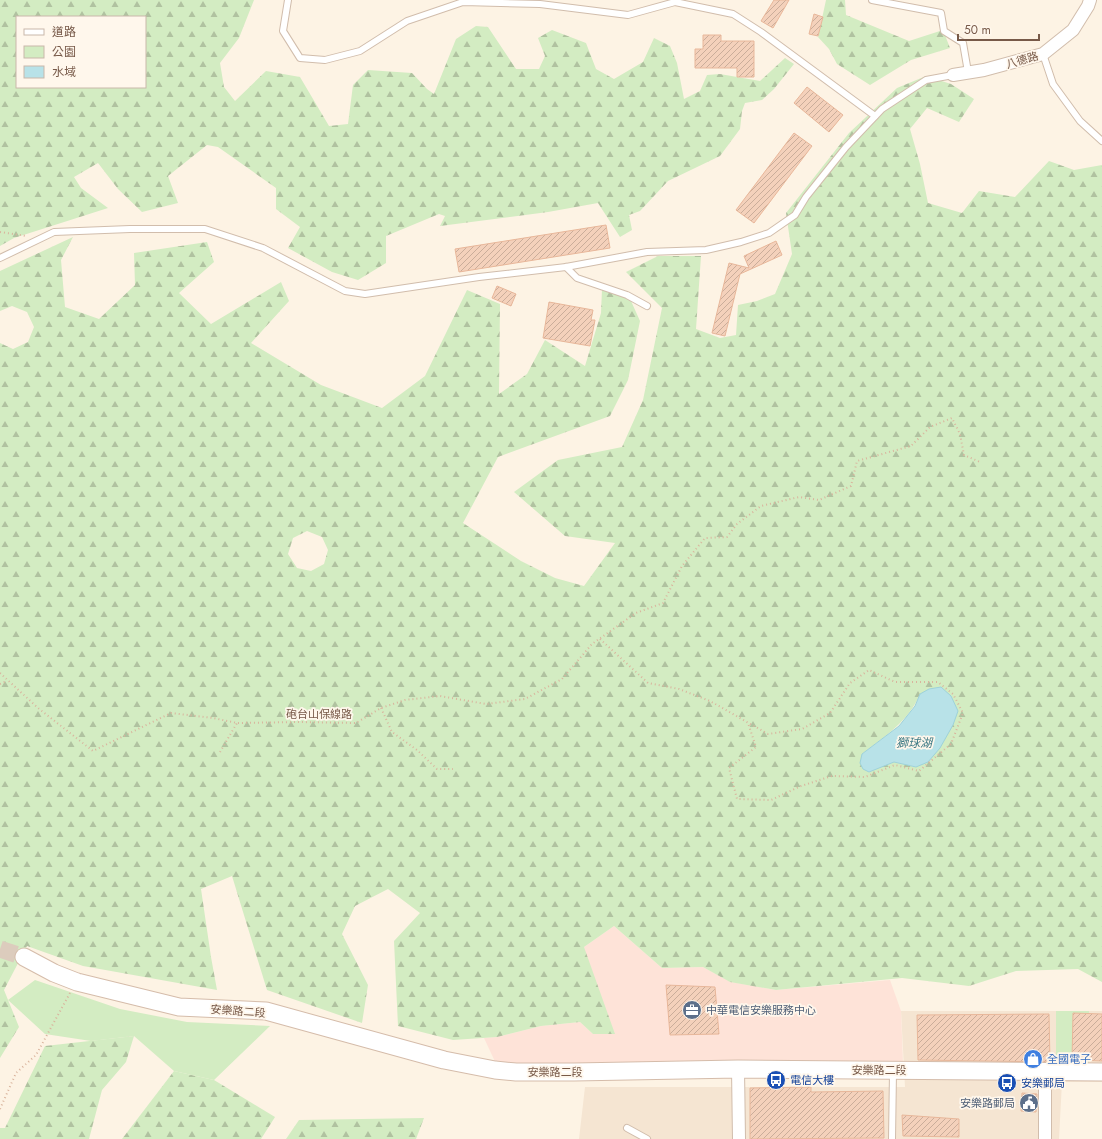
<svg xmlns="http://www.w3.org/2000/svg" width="1102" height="1139" viewBox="0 0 1102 1139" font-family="Jost,'Noto Sans TC',sans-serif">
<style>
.residential{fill:#f5e5d2}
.commercial{fill:#fee3d8}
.forest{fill:url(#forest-firs);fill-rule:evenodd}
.park{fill:#d3ecc2}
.water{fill:#b8e2e8;stroke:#9dd2da}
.building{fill:url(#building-hatch);stroke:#e8b79a}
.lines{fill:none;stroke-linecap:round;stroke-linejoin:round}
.secondary-tunnel{stroke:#dcccbd;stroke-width:17;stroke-dasharray:17 8;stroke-linecap:butt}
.lane-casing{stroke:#d1bdac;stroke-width:8}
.street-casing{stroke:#d1bdac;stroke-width:14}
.secondary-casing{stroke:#d5bcaa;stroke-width:19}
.path{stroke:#d9b49d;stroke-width:2;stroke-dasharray:1 3;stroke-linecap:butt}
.lane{stroke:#fff;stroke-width:6}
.street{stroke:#fff;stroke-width:12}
.secondary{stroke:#fff;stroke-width:17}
.labels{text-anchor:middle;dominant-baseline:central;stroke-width:3.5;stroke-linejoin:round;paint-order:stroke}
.street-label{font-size:11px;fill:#775948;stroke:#fff7ec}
.service-label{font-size:11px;fill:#4e5e75;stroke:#fff7ec;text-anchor:start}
.shop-label{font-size:11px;fill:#366cbe;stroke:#fff7ec;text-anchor:start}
.transit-label{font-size:11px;fill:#164399;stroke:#fff7ec;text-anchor:start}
.water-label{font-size:12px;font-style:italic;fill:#3e7a85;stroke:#fff7ec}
</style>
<defs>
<pattern id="forest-firs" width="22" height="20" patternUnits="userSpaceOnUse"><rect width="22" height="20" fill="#d3ecc2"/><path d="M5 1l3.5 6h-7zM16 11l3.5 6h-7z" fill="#b0c2a0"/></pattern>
<pattern id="building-hatch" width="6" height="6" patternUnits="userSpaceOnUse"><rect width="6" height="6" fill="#f4d1bb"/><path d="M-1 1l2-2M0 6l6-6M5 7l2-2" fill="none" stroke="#caad9a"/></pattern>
</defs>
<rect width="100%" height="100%" fill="#fdf3e4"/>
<polygon class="residential" points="901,1011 1102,1011 1102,1082 1062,1082 1059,1139 579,1139 585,1087 905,1087"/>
<polygon class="commercial" points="614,926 662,968 703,967 731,982 776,990 890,980 901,1011 903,1063 633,1062 498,1068 484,1038 497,1037 541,1026 580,1022 593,1034 584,947"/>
<g class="forest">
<path d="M0,0H254L239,38L220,63L224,87L235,101L266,71L300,77L329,126L348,124L353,85L368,70L412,73L427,89L434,94L456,39L476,26L488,27L516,69H539L545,56L538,38L552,30L586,43L596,69L614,79L643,62L654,38L670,46L677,63L684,99L700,91L707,75L720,74L760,81L785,58L794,64L774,89L762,100L745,103L742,111L740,129L720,156L668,181L640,211L629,215L632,230L620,237L598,203L548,212L440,226L445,216L439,214L386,236V263L358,280L332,272L288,248L300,227L276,209V188L218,147L207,145L168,176L178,203L142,212L118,189L98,163L74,177L81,188L108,208L14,238L0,246ZM17,17H145V87H17Z"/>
<polygon points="826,0 845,0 846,15 909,41 943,30 950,48 911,60 870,85 837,64 829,49 818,37"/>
<path d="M926,76L951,84L974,99L959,122L927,108L910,129L920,164L928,203L962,213L979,191L1015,197L1049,161L1074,170L1102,165V982L1078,969L1016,971L969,986L902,978L776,990L730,982L703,967L662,968L614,926L584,947L615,1034H593L580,1022L541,1026L497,1037L453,1040L398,1026L394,941L420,913L388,889L355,906L342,934L368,985L362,1023L267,990L232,876L201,889L211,957L217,990L83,966L27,946L4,990L19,1027L0,1058V343L13,349L28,342L34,327L27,312L12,306L0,311V271L73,237L61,260L65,307L99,319L135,285L134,253L207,242L214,262L179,293L211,324L281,282L289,301L251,343L321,385L382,408L425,376L467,290L500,304L499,394L527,374L545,340L585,366L601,313L602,289L627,292L640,321L628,380L610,416L498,457L463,523L521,561L555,578L584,586L615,543L565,536L514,492L558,460L622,447L643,400L662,308L626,272L658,256H701L696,329L720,338L736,335L738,305L757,301L775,294L792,254L786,213L849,133L897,88ZM307,531L322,537L328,550L324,564L311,571L297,568L288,554L293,538ZM920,694L916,767L862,754C885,736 908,722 920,694Z"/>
<polygon points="134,1036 126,1062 102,1090 89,1139 0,1139 0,1128 5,1128 45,1046"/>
<polygon points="174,1071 214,1080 275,1117 261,1139 122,1139"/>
<polygon points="424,1118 416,1139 286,1139 299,1120"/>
</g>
<g class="park">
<polygon points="35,980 120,1009 187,1022 270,1026 214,1080 174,1071 134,1036 91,1041 45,1034 8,1000"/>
<rect x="1056" y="1011" width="33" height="62"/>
</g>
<polygon class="water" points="941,687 951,696 958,711 953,725 940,748 928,762 916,767 894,762 869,772 863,769 860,763 862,754 899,726 915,706 920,694 929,689"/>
<g class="building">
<polygon points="774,0 789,0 773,28 761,21"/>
<polygon points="814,14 823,17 818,36 809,34"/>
<polygon points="703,35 721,35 721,41 754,41 754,77 737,77 737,68 695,68 695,49 703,49"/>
<polygon points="807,87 843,115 829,132 794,103"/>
<polygon points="794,133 812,146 754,223 736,210"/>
<polygon points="606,225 610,248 459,272 455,249"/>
<polygon points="776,241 782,255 740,274 725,336 712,333 729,263 749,268 744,256"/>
<polygon points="497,286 516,294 511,306 492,298"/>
<polygon points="549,302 593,310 591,320 595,320 590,346 543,338"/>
<polygon points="666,985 715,987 719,1034 670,1035"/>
<polygon points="1073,1013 1102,1014 1102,1061 1072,1060"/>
<polygon points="1049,1014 1050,1062 918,1060 917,1015"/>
<polygon points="811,1087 811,1092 883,1091 884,1138 750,1139 750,1088"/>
<polygon points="1022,1093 1037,1094 1036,1112 1021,1111"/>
<polygon points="902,1115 959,1119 959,1137 903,1136"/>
</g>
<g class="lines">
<polyline class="secondary-tunnel" points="0,949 24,957"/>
<defs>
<g id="lane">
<polyline points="288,0 283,31 300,58 325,60 360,51 407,21 463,2 540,4 628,15 675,2 733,14 761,32 875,116"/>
<polyline points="872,0 941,13 944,31 963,43 968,72"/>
<polyline points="1043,54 1053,84 1080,121 1102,141"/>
<polyline points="0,258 54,232 130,229 205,229 263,248 345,291 365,294 479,277 566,267 647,252 706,250 741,242 769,233 795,215 806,197 846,147 882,109 926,80 953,75"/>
<polyline points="566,267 577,278 627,295 647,306"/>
<polyline points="627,1128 647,1139"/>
<polyline points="892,1139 893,1072"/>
</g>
<g id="street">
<polyline points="953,75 984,70 1043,54 1073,30 1088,6 1090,0"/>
<polyline points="738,1069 739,1139"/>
<polyline points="1045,1072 1045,1139"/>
</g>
<polyline id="secondary" points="24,957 54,973 77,982 179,1007 266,1011 444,1060 495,1070 516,1072 574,1072 738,1069 1102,1072"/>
</defs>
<use href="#lane" class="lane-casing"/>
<use href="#street" class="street-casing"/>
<use href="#secondary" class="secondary-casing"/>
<g class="path">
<polyline points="0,232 27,236"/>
<polyline points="600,639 648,683 679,689 710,701 768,734 802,729 830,713 850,683 869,670 895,682 938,682 953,694 963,713 951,744 919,771 895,765 865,777 832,776 801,786 771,800 737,799 729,768 756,747 748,723"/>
<polyline points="0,673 38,708 93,751 171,713 213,718 237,723 299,722 356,723 381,708 405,700 440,696 486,704 525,699 562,679 592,644 636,613 663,603 682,566 705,538 727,537 737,524 761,506 799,497 819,500 851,486 857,461 911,446 930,427 952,418 960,434 964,455 980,462"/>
<polyline points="0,684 7,681"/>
<polyline points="381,708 392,732 417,750 437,769 453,769"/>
<polyline points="220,752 237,723"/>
<polyline points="0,1109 16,1073 36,1055 70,993"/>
</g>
<use href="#lane" class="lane"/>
<use href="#street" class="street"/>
<use href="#secondary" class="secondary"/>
</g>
<defs>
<symbol id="office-disc" viewBox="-11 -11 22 22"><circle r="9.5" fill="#5c6f8a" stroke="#fff7ec"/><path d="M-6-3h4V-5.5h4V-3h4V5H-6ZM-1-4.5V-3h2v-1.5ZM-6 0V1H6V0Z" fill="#fff"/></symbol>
<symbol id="shop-disc" viewBox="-11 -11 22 22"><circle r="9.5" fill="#3f7fe0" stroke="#fff7ec"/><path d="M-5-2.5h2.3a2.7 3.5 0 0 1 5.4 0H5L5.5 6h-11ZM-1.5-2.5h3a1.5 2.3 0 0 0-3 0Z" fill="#fff"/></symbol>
<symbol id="bus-disc" viewBox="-11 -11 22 22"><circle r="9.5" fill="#1a4fb4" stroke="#fff7ec"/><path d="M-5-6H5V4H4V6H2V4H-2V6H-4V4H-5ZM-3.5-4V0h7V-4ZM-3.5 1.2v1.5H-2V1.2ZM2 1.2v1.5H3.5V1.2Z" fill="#fff"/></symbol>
<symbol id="civic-disc" viewBox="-11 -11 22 22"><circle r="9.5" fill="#5c6f8a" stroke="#fff7ec"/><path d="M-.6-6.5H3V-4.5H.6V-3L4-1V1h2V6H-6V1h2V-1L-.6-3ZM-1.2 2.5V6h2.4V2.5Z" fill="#fff"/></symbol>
</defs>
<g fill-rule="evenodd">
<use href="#office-disc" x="681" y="999" width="22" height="22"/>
<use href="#shop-disc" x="1022" y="1048" width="22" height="22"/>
<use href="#bus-disc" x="765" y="1069" width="22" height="22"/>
<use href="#bus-disc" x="996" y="1072" width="22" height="22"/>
<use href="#civic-disc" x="1018" y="1092" width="22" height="22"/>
</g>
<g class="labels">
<g class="street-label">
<text transform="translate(1022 60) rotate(-16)">八德路</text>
<text x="319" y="714">砲台山保線路</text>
<text transform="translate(238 1011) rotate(4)">安樂路二段</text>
<text x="879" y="1070">安樂路二段</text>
<text x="555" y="1072">安樂路二段</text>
</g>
<g class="service-label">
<text x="706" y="1010">中華電信安樂服務中心</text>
<text x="1015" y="1103" text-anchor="end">安樂路郵局</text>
</g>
<g class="shop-label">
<text x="1047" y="1059">全國電子</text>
</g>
<g class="transit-label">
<text x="790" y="1080">電信大樓</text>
<text x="1021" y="1083">安樂郵局</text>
</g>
<g class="water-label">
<text x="914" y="743">獅球湖</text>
</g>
</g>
<rect x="16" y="16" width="130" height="72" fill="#fff7ec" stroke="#c9b8aa"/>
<rect x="24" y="29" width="20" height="6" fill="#ffffff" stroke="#c9b8aa"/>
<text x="52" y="36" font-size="12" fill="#775948">道路</text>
<rect x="24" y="46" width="20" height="12" fill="#d3ecc2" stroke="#c9b8aa"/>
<text x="52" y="56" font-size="12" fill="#775948">公園</text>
<rect x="24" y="66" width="20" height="12" fill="#b8e2e8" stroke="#c9b8aa"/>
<text x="52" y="76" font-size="12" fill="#775948">水域</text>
<path d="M958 34v6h81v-6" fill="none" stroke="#775948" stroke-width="2"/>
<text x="964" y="34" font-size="12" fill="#775948" stroke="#fff7ec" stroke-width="3" paint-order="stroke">50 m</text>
</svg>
